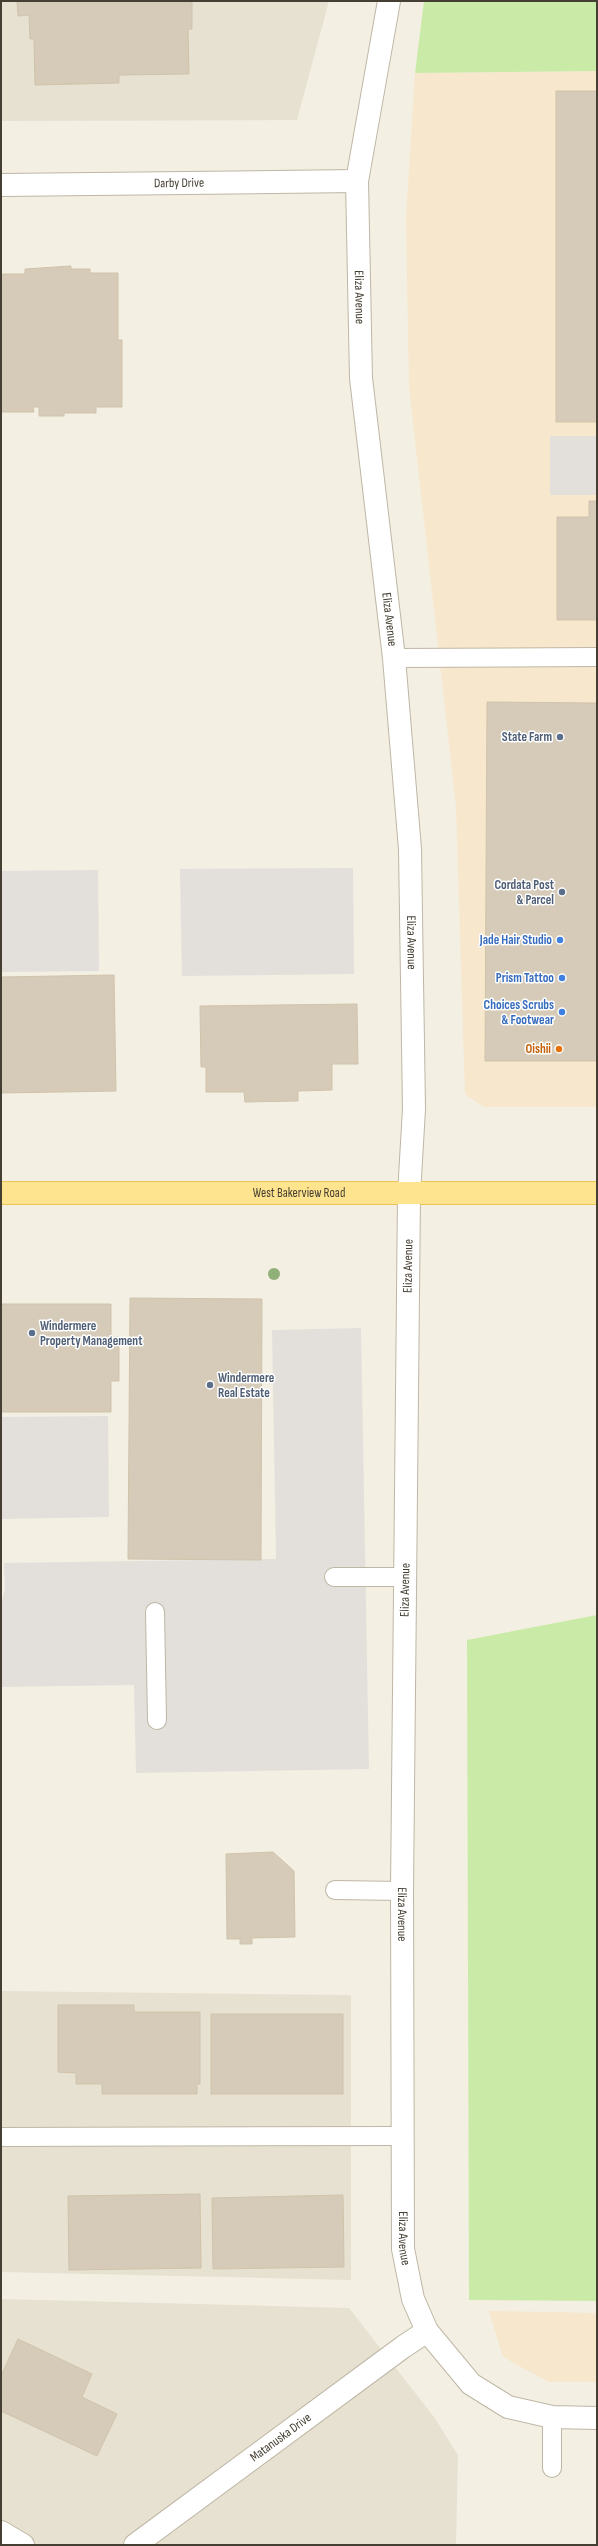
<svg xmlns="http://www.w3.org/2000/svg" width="598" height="2546" viewBox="0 0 598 2546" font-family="'Sofia Sans Condensed',sans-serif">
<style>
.residential{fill:#e7e1d1}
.commercial{fill:#f7e7cc}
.green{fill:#caeba8}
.parking{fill:#e3e0dc}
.building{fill:#d5cbb8;stroke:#d1c3aa}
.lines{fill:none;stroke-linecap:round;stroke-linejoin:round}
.service-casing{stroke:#bfb7a5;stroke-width:20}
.minor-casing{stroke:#bfb7a5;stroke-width:24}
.tertiary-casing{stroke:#bfb7a5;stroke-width:24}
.primary-casing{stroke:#ecc558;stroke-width:24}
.service{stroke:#fff;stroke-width:18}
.minor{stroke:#fff;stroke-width:22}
.tertiary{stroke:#fff;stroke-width:22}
.primary{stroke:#ffe490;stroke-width:22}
.tree{fill:#91af79}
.service-dot{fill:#5c6f8a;stroke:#fff;stroke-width:1.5}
.shop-dot{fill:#3f7fe0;stroke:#fff;stroke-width:1.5}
.food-dot{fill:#e8710a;stroke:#fff;stroke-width:1.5}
.labels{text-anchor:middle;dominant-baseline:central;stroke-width:3;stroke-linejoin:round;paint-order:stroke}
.street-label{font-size:13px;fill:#453f33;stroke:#fff}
.service-label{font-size:13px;font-weight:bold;fill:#4e5e75;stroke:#fff;text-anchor:end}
.shop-label{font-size:13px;font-weight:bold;fill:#366cbe;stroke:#fff;text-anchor:end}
.food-label{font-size:13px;font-weight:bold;fill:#c56008;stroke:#fff;text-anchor:end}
</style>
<rect width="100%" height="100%" fill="#f3efe3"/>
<g class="residential">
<polygon points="1,1 329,1 297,120 1,121"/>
<polygon points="1,1991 351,1995 351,2280 1,2272"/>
<polygon points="1,2299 349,2308 434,2417 458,2455 456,2545 1,2545"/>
</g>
<g class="commercial">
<polygon points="597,71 597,1107 484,1107 465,1094 456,807 409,386 406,218 415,73"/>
<polygon points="489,2311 597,2313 597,2382 549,2382 503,2357"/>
</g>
<g class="green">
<polygon points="424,1 597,1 597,71 415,73"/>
<polygon points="597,1615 597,2301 469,2300 467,1640"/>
</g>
<g class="parking">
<rect x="550" y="436" width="47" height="59"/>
<polygon points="353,868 354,974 182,976 180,869"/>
<polygon points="98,870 99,971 1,972 1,871"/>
<polygon points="361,1328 369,1769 136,1773 134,1685 1,1687 1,1604 5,1589 4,1563 276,1559 272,1330"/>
<polygon points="108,1416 109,1517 1,1519 1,1417"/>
</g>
<g class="building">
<polygon points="17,1 192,1 192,29 188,29 189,74 119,75 119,83 35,85 34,39 30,39 29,15 18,16"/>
<rect x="556" y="91" width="41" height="331"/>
<polygon points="71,266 71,269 90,269 90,273 118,273 118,340 122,340 122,407 96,407 96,413 64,413 64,416 39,416 39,407 33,407 34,412 1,412 1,274 25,274 25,269"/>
<polygon points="589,501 597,501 597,620 557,620 557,517 589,517"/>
<polygon points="487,702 597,703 597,1061 485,1061"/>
<polygon points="114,975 116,1091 1,1093 1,977"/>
<polygon points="357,1004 358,1064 332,1064 332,1090 298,1091 298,1101 245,1102 244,1092 206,1092 206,1067 201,1067 200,1006"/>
<polygon points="130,1298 262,1299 261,1560 128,1559"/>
<polygon points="1,1304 111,1304 111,1337 119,1337 119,1381 111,1381 111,1412 1,1412"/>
<polygon points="273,1852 294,1871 295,1937 252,1938 252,1944 240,1944 240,1939 227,1939 226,1854"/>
<polygon points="58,2005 134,2005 134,2012 200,2012 200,2084 197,2084 197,2094 102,2094 102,2084 76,2084 76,2073 58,2072"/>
<rect x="211" y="2014" width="132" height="80"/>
<polygon points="200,2194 201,2268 69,2270 68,2196"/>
<polygon points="343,2195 344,2267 213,2269 212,2198"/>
<polygon points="18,2339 92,2374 82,2397 117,2414 97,2456 1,2411 1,2376"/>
</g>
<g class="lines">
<defs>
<g id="service">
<polyline points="394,658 597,657"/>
<polyline points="334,1577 405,1577"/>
<polyline points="155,1612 157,1720"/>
<polyline points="335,1890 402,1891"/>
<polyline points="1,2137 402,2136"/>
<polyline points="552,2468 552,2417"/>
</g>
<g id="minor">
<path id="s1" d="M1,185L357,181"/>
<polyline points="1,2532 23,2545"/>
<path id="s2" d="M135,2545L403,2347L427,2331"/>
</g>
<g id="tertiary">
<path id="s3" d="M389,1L357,181L361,378L394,658L410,849L414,1109L409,1194L402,1891L403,2249L413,2299L427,2331L471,2384L508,2407L552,2417L597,2418"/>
</g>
<g id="primary">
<path id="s4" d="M1,1193H597"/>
</g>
</defs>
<use href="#service" class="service-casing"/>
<use href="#minor" class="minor-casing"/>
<use href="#tertiary" class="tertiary-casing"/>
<use href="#primary" class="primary-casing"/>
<use href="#service" class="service"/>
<use href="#minor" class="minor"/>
<use href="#tertiary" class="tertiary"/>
<use href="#primary" class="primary"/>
</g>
<circle class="tree" cx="274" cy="1274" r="6"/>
<g class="service-dot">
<circle cx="560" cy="737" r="4"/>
<circle cx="562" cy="892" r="4"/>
<circle cx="32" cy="1333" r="4"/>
<circle cx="210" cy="1385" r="4"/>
</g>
<g class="shop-dot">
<circle cx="560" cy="940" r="4"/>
<circle cx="562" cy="978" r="4"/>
<circle cx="562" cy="1012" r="4"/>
</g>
<circle class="food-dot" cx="559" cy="1049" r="4"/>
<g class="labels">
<g class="street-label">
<text stroke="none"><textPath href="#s1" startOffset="178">Darby Drive</textPath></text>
<text stroke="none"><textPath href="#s3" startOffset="299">Eliza Avenue</textPath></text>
<text stroke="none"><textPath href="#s3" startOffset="623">Eliza Avenue</textPath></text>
<text stroke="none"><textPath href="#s3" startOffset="947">Eliza Avenue</textPath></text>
<text stroke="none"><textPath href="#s4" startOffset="298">West Bakerview Road</textPath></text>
<text transform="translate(408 1266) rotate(-89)">Eliza Avenue</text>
<text transform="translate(405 1590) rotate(-89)">Eliza Avenue</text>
<text stroke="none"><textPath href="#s3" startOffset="1919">Eliza Avenue</textPath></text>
<text stroke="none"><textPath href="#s3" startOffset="2243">Eliza Avenue</textPath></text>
<text stroke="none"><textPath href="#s2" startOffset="181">Matanuska Drive</textPath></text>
</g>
<g class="service-label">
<text x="552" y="737">State Farm</text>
<text x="554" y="885">Cordata Post<tspan x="554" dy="15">&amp; Parcel</tspan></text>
<text x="40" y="1326" text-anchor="start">Windermere<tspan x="40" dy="15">Property Management</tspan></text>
<text x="218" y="1378" text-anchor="start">Windermere<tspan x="218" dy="15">Real Estate</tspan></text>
</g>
<g class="shop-label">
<text x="552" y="940">Jade Hair Studio</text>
<text x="554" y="978">Prism Tattoo</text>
<text x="554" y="1005">Choices Scrubs<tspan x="554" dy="15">&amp; Footwear</tspan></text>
</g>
<g class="food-label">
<text x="551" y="1049">Oishii</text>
</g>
</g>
<rect width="598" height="2546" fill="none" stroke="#453f33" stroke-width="4"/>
</svg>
